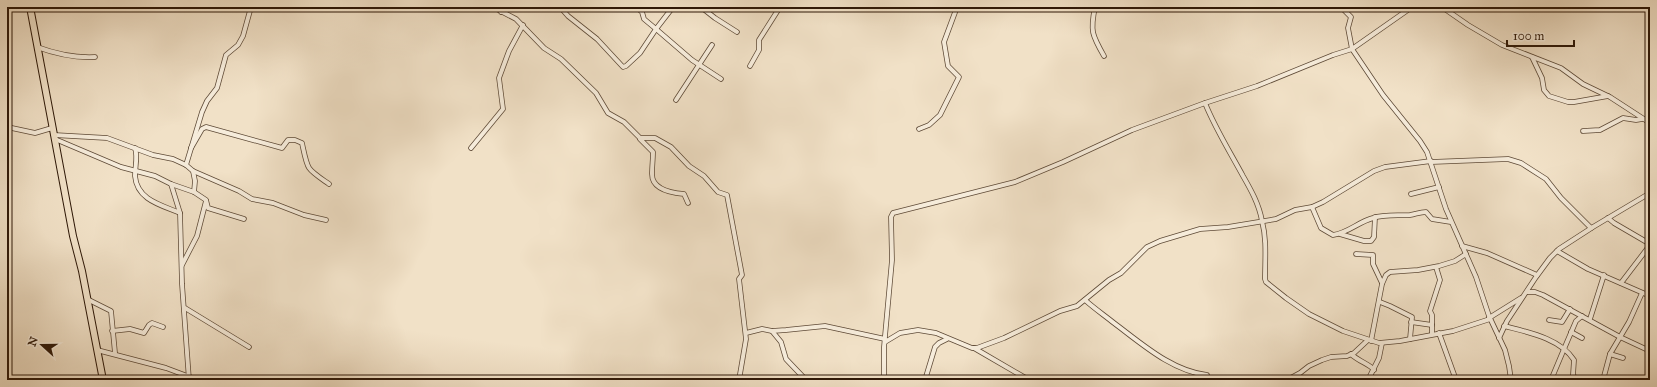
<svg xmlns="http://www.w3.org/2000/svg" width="1657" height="387" viewBox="0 0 1657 387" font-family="'IM FELL Great Primer',serif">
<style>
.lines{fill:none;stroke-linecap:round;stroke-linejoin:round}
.street-casing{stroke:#5e4a37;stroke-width:5.5}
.primary-casing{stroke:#2d1707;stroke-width:8}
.street{stroke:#f6ecdb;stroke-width:4}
.primary{stroke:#f1e1c7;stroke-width:6}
</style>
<rect width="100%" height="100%" fill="#f1e1c7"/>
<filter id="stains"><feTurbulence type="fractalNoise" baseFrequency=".005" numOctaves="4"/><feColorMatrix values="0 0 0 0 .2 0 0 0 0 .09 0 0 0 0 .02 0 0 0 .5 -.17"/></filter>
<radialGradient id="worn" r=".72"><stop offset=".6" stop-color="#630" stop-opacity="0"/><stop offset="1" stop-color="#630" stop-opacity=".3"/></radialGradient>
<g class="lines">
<defs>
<g id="street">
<polyline points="493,7 516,19 544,48 561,59 596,93 608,113 624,122 640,138 655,138 671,147 689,166 704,176 718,192 727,195 742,275 739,279 746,339 739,380"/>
<polyline points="560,7 568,16 597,39 623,67 626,66 640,53 656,29 644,19 642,12 636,7"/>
<polyline points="673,7 656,29 692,60 721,79"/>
<polyline points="701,7 715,18 737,32"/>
<path d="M1095,7C1090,31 1092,35 1104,56"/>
<polyline points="1341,7 1351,17 1348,28 1352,49 1383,95 1420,141 1427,152 1446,209 1476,277 1489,316 1505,350 1509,366 1511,380"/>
<polyline points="1442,7 1468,25 1502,45 1561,68 1583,84 1610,97 1650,123"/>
<polyline points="501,12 506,7"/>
<path d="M37,47C56,54 75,58 95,57"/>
<polyline points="1532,57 1542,78 1544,90 1549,96 1568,102 1574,102 1608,96"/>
<polyline points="750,66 759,50 759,40 780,7"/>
<polyline points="676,100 712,45"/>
<path d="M1205,103C1215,128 1230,152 1243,176C1251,190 1259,204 1262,221C1267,240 1265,259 1265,279L1266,282L1286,298L1309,314L1343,331L1379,343L1400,341L1453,331L1490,319"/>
<polyline points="7,127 35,133 52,128"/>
<polyline points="919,129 929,125 940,115 959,77 948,66 944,42 957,7"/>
<polyline points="1583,131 1600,130 1623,118 1636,120 1642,119"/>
<polyline points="54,135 107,138 153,155 173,159 186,165 193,171 239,191 252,199 273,203 304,215 326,220"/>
<polyline points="55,139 121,167 155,176 171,184 194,192 206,200 208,208 244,219"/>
<path d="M640,139L653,152C653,159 652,167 652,174C652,190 672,193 684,194L688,203"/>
<path d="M135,148C138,157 135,166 135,176C137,200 161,205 180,213"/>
<path d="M191,148L202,129L206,127L282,148L288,140H295L302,143C308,171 306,168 329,184"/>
<polyline points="471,148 503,109 499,78 509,51 523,25"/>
<polyline points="1431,162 1508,159 1521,163 1546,179 1561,198 1591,228"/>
<polyline points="186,165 202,112 207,101 217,88 226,55 238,45 243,36 251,7"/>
<polyline points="193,171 195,181 194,192"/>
<polyline points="171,184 180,213 182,284 189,380"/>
<polyline points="1411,194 1439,187"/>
<path d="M1312,207L1321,228L1333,235C1348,233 1358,222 1373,218C1385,214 1398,216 1410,215C1416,214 1420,212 1426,212L1432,219L1451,222"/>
<polyline points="1608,218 1614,223 1650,244"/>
<polyline points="1340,234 1364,241 1371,241 1374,237 1375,217"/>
<polyline points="1462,246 1487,253 1537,275"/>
<polyline points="1557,251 1588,269 1650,296"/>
<polyline points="1356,254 1373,255 1373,264 1382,283"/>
<polyline points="182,265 197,236 206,201"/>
<polyline points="1621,283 1650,245"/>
<polyline points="1527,292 1535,292 1543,295 1620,337 1650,351"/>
<polyline points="87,299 111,311 115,353"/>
<path d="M1085,300C1095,309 1104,315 1114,323C1142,344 1172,371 1207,375"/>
<polyline points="1380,302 1390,306 1412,317 1410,339"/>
<polyline points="185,308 249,347"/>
<polyline points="1489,318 1521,298"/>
<polyline points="1590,319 1604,275"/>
<polyline points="1549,320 1562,322 1570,309"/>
<polyline points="1411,322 1432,325"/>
<path d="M1504,326C1527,332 1560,338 1574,360L1573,375L1577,380"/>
<polyline points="112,331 130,329 144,333 149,325 152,323 163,327"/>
<polyline points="772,331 786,330 825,326 885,339"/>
<polyline points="1571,332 1582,338"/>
<polyline points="746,333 762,329 772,331 781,342 786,359 806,380"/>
<polyline points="1439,333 1456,380"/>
<polyline points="1432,334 1432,315 1430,311 1440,280 1436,267"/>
<polyline points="1499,338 1507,321 1536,277 1550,258 1559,249 1593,227 1650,193"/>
<polyline points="1371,341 1382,284 1386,275 1390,272 1418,270 1439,266 1455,261 1466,254"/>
<polyline points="885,342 900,333 918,330 936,333 972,348 977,348 1004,338 1060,311 1077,306 1109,280 1121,273 1147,247 1160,241 1200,229 1228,227 1276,219 1295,210 1312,207 1323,202 1374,171 1385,167 1431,161"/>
<polyline points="974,348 1029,380"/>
<polyline points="1564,349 1576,321 1582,316"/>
<polyline points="97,350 166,368 190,377"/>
<path d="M1351,354C1358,361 1371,365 1374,370"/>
<polyline points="1610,354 1623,358"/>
<polyline points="884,380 884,347 892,260 891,217 893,213 1015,182 1063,162 1132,130 1205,103 1257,86 1333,55 1352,49 1412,7"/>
<polyline points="925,380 935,347 939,343 947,339"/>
<polyline points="1287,380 1300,373 1309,366 1322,360 1331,357 1347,356 1354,353 1368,340"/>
<polyline points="1368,380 1379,358 1382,343"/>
<polyline points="1551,380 1564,349"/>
<polyline points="1603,380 1610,354 1629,322 1642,293"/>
</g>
<polyline id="primary" points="30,7 73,236 82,271 103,380"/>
</defs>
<use href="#street" class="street-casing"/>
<use href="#primary" class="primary-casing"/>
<use href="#street" class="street"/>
<use href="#primary" class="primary"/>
</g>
<rect width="1657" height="387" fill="none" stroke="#f1e1c7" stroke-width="24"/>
<rect x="8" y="8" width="1641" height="371" fill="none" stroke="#2d1707" stroke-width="2"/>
<rect x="12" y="12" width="1633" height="363" fill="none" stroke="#2d1707"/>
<g transform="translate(42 345) rotate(291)" stroke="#f6ecdb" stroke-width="3" paint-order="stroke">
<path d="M0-3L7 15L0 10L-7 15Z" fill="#2d1707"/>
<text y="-6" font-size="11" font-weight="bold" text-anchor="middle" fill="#2d1707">N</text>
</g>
<path d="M1507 40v6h67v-6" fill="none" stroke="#2d1707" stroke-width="2"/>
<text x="1513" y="40" font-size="12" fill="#2d1707" stroke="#f6ecdb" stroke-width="3" paint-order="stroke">100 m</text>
<rect width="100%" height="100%" filter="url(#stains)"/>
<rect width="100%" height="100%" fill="url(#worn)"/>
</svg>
